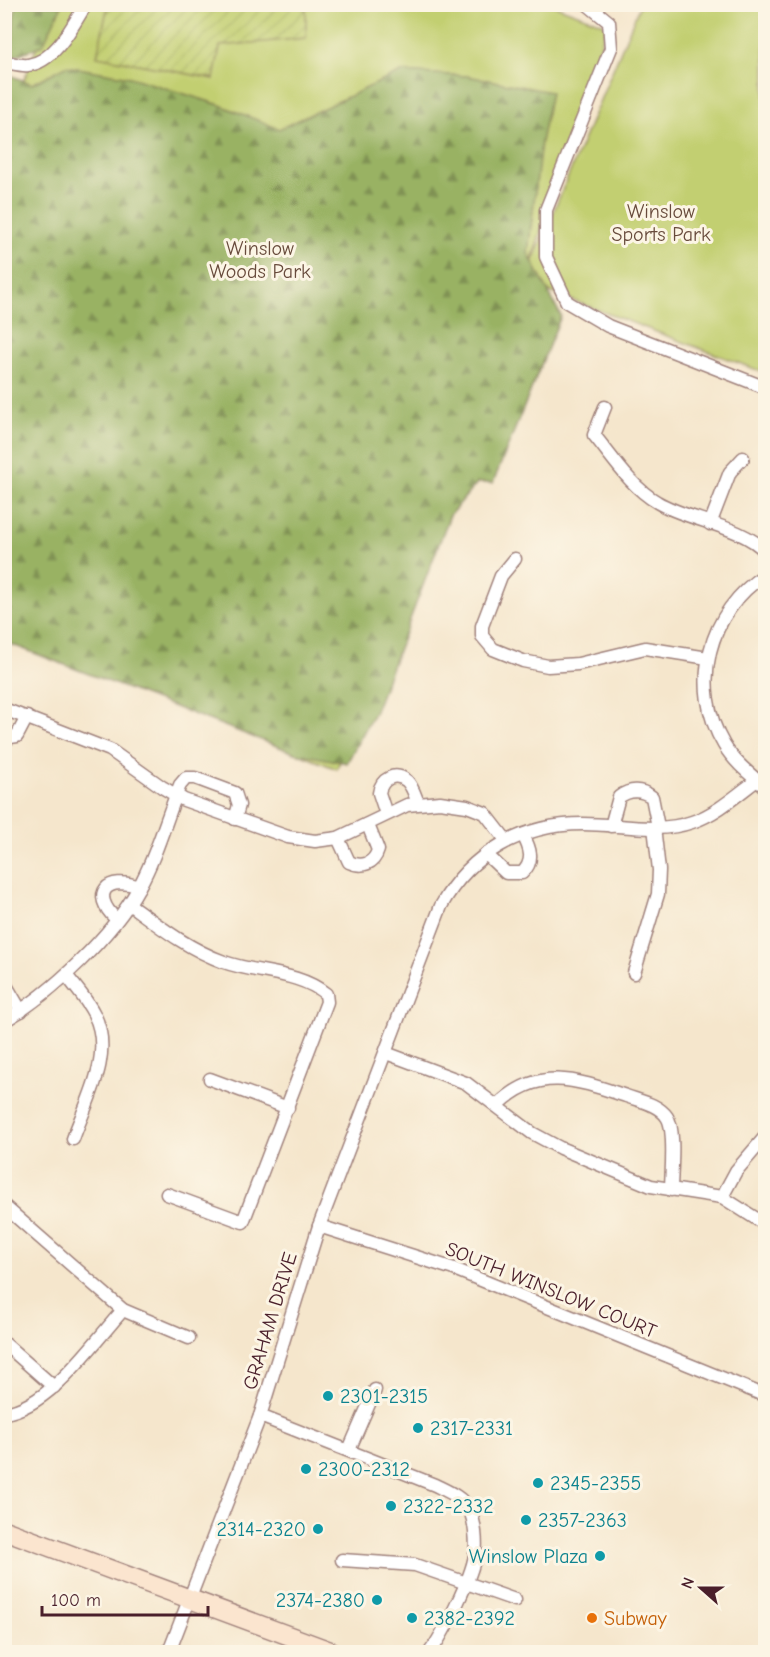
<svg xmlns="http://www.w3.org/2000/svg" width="770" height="1657" viewBox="0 0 770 1657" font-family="'Comic Neue',sans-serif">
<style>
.green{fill:#c2cf71;stroke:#86774e;stroke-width:1.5}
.forest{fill:url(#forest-firs);stroke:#726847;stroke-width:1.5}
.garden{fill:url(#garden-furrows);stroke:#86774e;stroke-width:1.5}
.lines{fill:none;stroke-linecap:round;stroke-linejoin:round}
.street-casing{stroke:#a0827c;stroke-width:15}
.secondary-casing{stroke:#a0827c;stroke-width:21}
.street{stroke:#fff;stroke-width:12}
.secondary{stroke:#fbe5cf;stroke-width:18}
.culture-dot{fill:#0f9aa8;stroke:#fcf5e5;stroke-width:2}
.food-dot{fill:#e8710a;stroke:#fcf5e5;stroke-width:2}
.labels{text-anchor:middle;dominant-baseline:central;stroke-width:6;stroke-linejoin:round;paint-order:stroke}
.park-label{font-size:20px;fill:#684b3c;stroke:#fcf5e5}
.street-label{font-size:20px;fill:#4a1f2b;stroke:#fcf5e5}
.culture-label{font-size:20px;fill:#0d838f;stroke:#fcf5e5;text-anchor:start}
.food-label{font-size:20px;fill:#c56008;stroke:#fcf5e5;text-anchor:start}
</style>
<defs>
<pattern id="forest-firs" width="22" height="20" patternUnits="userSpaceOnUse" patternTransform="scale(1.5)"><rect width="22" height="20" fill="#99b263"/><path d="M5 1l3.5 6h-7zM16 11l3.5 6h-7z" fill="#7f9052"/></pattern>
<pattern id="garden-furrows" width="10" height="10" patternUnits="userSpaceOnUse" patternTransform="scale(1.5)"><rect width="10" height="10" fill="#c2cf71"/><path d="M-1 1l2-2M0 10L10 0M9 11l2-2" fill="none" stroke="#a8b162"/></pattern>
</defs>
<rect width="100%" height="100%" fill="#fcf5e5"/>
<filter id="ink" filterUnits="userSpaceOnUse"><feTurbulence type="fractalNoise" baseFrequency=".0167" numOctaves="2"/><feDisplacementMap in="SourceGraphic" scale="12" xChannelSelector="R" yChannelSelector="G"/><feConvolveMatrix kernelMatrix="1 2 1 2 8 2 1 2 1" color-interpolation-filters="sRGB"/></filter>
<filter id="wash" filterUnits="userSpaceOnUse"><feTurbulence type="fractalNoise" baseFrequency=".008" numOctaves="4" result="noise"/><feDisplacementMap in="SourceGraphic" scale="24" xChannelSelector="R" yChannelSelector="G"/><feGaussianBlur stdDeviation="1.35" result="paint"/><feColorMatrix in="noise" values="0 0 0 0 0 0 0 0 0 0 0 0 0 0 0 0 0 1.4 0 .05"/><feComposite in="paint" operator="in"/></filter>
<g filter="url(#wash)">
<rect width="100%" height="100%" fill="#f5e6cc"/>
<polygon class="green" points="53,5 553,5 607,25 528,272 640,5 765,5 765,373 524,282 337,769 5,640 4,131"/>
<g class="forest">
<polygon points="17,5 62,5 43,45 12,57 14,15"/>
<polygon points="66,66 130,77 220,105 279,129 401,72 467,76 551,92 541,142 528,253 561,316 493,483 477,483 450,515 375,711 347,763 295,753 5,642 5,73 32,84"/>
</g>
<polygon class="garden" points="298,5 306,9 306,38 220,46 214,79 97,56 108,5"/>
</g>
<g filter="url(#ink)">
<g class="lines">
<defs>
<g id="street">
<polyline points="587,4 609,22 611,48 546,210 546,257 567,302 608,326 766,388"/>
<path d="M4,62C12,63 21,66 28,65C55,62 73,25 86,4"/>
<path d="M605,407L594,435C613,458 631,487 657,502C688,521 742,525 766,552"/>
<polyline points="710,524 730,472 743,458"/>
<polyline points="515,559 501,576 482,626 482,636 493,649 523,661 548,666 578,664 645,648 708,658"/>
<path d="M766,574C708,611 689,686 724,745C734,762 751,775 766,788"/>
<polyline points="4,709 110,750 162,787 184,800 288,837 315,841 338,838 407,805 440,802 467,806 485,813 506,840"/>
<polyline points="4,738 17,736 27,717"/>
<path d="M386,814L379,793C381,779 395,771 407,781C413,787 415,796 418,803"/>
<path d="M611,826L619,797C630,789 641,789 652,797L658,827"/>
<path d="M338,838L349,862C362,868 374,864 378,850L368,825"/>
<path d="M486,854L506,873H522C535,861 530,848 523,835"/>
<path d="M129,904C159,926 188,949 224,962C257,974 298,971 326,994L327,1002L243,1222L167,1194"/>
<path d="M116,919C89,893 108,875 139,887"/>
<polyline points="634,973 658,894 659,870 654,827"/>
<path d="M67,976C76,988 87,1000 94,1014C115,1055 86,1101 73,1139"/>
<polyline points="4,982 21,1011"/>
<path d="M4,1021C52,993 113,935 139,887C157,855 166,819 180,785L186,778H195L235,793L239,805L235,819"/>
<polyline points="386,1053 466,1083 532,1133 560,1148 651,1186 722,1197 766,1225"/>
<polyline points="210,1079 288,1108"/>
<path d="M498,1105C538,1065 578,1080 626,1096C640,1101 658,1104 667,1117C676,1130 671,1173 671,1190"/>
<polyline points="722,1197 736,1171 766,1136"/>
<polyline points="4,1206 123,1310 189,1338"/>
<polyline points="319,1226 454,1269 766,1396"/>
<polyline points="4,1343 54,1387"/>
<path d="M4,1413C50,1407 93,1343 123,1310"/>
<path d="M260,1416L435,1485C447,1491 462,1497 469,1509C475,1520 477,1543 475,1555C472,1577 443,1635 430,1652"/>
<polyline points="349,1450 375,1390"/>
<polyline points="342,1560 415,1565 515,1600"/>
<path d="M169,1652L260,1416L319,1226L441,906C470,853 523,824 583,824C619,824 658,834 692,822C716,814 737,795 757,780"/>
</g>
<polyline id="secondary" points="4,1530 333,1652"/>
</defs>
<use href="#street" class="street-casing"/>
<use href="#secondary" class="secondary-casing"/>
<use href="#street" class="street"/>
<use href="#secondary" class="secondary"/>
</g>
</g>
<g class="culture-dot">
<circle cx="328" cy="1396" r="6"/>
<circle cx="418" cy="1428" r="6"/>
<circle cx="306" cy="1469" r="6"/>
<circle cx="538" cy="1483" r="6"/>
<circle cx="391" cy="1506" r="6"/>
<circle cx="526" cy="1520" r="6"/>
<circle cx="318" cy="1529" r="6"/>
<circle cx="600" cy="1556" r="6"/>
<circle cx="377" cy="1600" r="6"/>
<circle cx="412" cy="1618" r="6"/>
</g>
<circle class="food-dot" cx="592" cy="1618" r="6"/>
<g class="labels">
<g class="park-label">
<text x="661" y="211">Winslow<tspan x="661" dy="23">Sports Park</tspan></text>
<text x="260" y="248">Winslow<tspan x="260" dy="23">Woods Park</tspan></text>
</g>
<g class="street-label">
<text transform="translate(551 1290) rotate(22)">SOUTH WINSLOW COURT</text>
<text transform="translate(270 1321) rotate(-73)">GRAHAM DRIVE</text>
</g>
<g class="culture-label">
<text x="340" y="1396">2301-2315</text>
<text x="430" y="1428">2317-2331</text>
<text x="318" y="1469">2300-2312</text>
<text x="550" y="1483">2345-2355</text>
<text x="403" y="1506">2322-2332</text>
<text x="538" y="1520">2357-2363</text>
<text x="306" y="1529" text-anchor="end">2314-2320</text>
<text x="588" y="1556" text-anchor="end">Winslow Plaza</text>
<text x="365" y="1600" text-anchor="end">2374-2380</text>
<text x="424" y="1618">2382-2392</text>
</g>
<g class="food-label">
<text x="604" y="1618">Subway</text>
</g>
</g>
<rect width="770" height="1657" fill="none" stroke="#fcf5e5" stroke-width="24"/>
<g transform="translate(701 1588) rotate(291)" stroke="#fcf5e5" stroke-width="4.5" paint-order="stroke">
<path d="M0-4.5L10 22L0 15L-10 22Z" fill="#4a1f2b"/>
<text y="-9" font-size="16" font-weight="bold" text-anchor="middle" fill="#4a1f2b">N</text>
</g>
<path d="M42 1606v9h166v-9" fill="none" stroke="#4a1f2b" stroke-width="3"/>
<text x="51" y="1606" font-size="18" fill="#4a1f2b" stroke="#fcf5e5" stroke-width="4.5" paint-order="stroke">100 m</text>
</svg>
